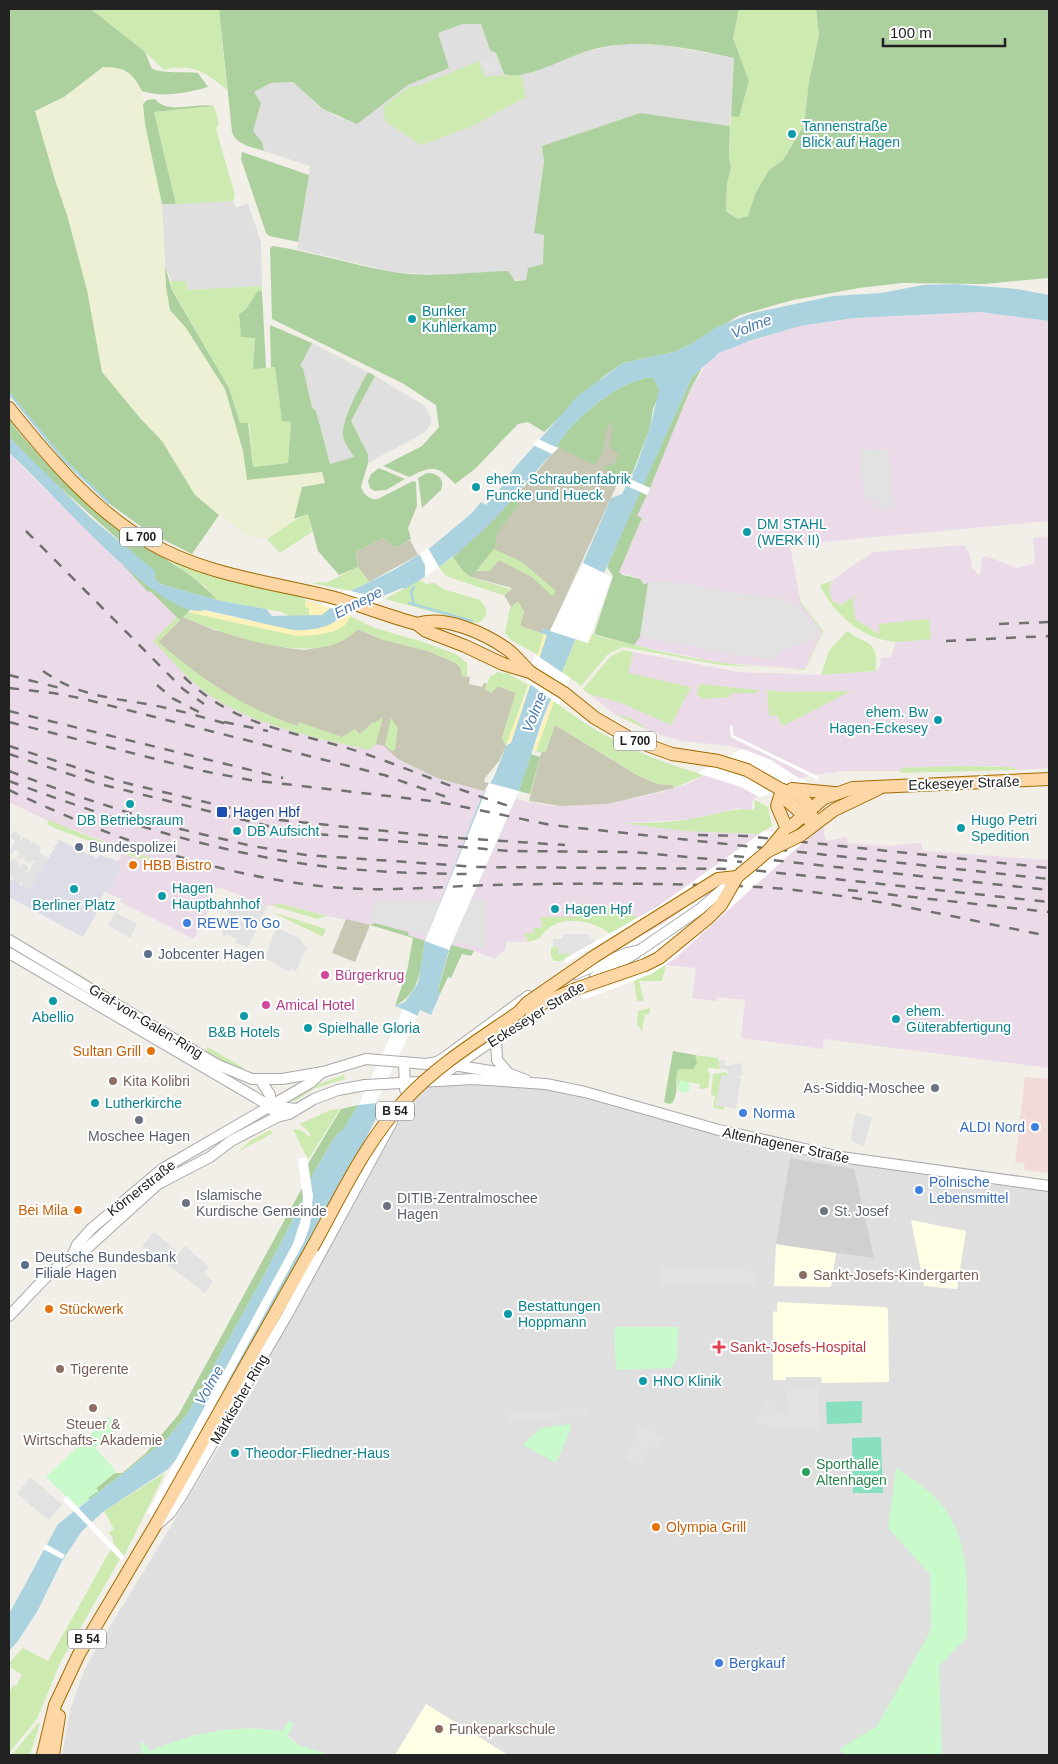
<svg xmlns="http://www.w3.org/2000/svg" width="1058" height="1764" viewBox="0 0 1058 1764" font-family="Arial,sans-serif">
<style>
.residential{fill:#e0dfdf}
.commercial{fill:#f2dad9}
.industrial{fill:#ebdbe8;fill-rule:evenodd}
.education{fill:#ffffe5}
.religious{fill:#d0d0d0}
.construction{fill:#c7c7b4}
.farmland{fill:#eef0d5}
.grass{fill:#cdebb0}
.forest{fill:#add19e}
.sand{fill:#fff1ba}
.park{fill:#c8facc}
.pitch{fill:#88e0be}
.parking{fill:#e2e2e2}
.plaza{fill:#dddde8}
.water{fill:#aad3df}
.pier{fill:#fff;fill-rule:evenodd}
.lines{fill:none;stroke-linecap:round;stroke-linejoin:round}
.stream{stroke:#aad3df;stroke-width:2.5}
.tertiary-casing{stroke:#a9a9a9;stroke-width:12}
.primary-casing{stroke:#a06b00;stroke-width:14}
.tertiary{stroke:#fff;stroke-width:10}
.primary{stroke:#fcd6a4;stroke-width:12}
.rail{stroke:#707070;stroke-width:2.5;stroke-dasharray:10 10;stroke-linecap:butt}
.tertiary-bridge-casing{stroke:#a9a9a9;stroke-width:12;stroke-linecap:butt}
.primary-bridge-casing{stroke:#a06b00;stroke-width:14;stroke-linecap:butt}
.tertiary-bridge{stroke:#fff;stroke-width:10}
.primary-bridge{stroke:#fcd6a4;stroke-width:12}
.culture-dot{fill:#0f9aa8;stroke:#fff;stroke-width:2}
.transit-dot{fill:#1a4fb4;stroke:#fff;stroke-width:2}
.service-dot{fill:#5c6f8a;stroke:#fff;stroke-width:2}
.food-dot{fill:#e8710a;stroke:#fff;stroke-width:2}
.shop-dot{fill:#3f7fe0;stroke:#fff;stroke-width:2}
.hotel-dot{fill:#d1479c;stroke:#fff;stroke-width:2}
.education-dot{fill:#8d6e63;stroke:#fff;stroke-width:2}
.worship-dot{fill:#6b7280;stroke:#fff;stroke-width:2}
.health-dot{fill:#e0444e;stroke:#fff;stroke-width:2}
.leisure-dot{fill:#2e9e5b;stroke:#fff;stroke-width:2}
.labels{text-anchor:middle;dominant-baseline:central;stroke-width:4;stroke-linejoin:round;paint-order:stroke}
.shield{fill:#fff;stroke:#646464;stroke-width:1}
.shield-label{font-size:12px;font-weight:bold;fill:#222}
.culture-label{font-size:14px;fill:#0d838f;stroke:#fff;text-anchor:start}
.street-label{font-size:14px;fill:#222;stroke:#fff}
.transit-label{font-size:14px;fill:#164399;stroke:#fff;text-anchor:start}
.service-label{font-size:14px;fill:#4e5e75;stroke:#fff;text-anchor:start}
.food-label{font-size:14px;fill:#c56008;stroke:#fff;text-anchor:start}
.shop-label{font-size:14px;fill:#366cbe;stroke:#fff;text-anchor:start}
.hotel-label{font-size:14px;fill:#b23c85;stroke:#fff;text-anchor:start}
.education-label{font-size:14px;fill:#785e54;stroke:#fff;text-anchor:start}
.worship-label{font-size:14px;fill:#5b616d;stroke:#fff;text-anchor:start}
.health-label{font-size:14px;fill:#be3a42;stroke:#fff;text-anchor:start}
.leisure-label{font-size:14px;fill:#27864d;stroke:#fff;text-anchor:start}
.water-label{font-size:15px;font-style:italic;fill:#4a7aab;stroke:#fff}
</style>
<rect width="100%" height="100%" fill="#f2efe9"/>
<g class="residential">
<polygon points="463,24 481,24 490,50 496,53 499,63 583,52 626,43 668,46 734,58 730,126 640,113 542,146 544,161 534,233 544,235 543,264 528,268 526,280 393,272 297,249 310,166 264,151 262,142 253,131 261,103 253,92 271,83 293,82 299,86 314,102 332,114 342,119 365,116 408,85 449,68 438,33"/>
<polygon points="233,201 236,208 248,203 261,242 262,286 188,290 186,281 171,281 165,266 162,204"/>
<polygon points="312,343 368,372 357,390 357,396 345,420 343,436 355,457 330,464 316,411 312,407 303,368 299,366"/>
<polygon points="375,376 425,406 431,417 430,426 424,433 368,463 368,454 351,421"/>
<polygon points="433,1081 528,1081 841,1157 1049,1186 1049,1755 330,1755 299,1745 282,1731 255,1728 226,1730 192,1736 149,1751 143,1741 140,1746 143,1755 62,1755 70,1710 86,1666 253,1391 287,1315 402,1107"/>
</g>
<polygon class="commercial" points="1025,1077 1049,1079 1049,1173 1024,1170 1025,1164 1015,1162"/>
<g class="industrial">
<polygon points="980,312 1049,321 1049,521 790,545 801,604 822,632 805,669 721,663 634,645 640,637 648,583 644,584 640,579 619,572 642,519 637,516 690,390 710,359 731,347 800,326 854,318"/>
<path d="M9,453L123,565L192,608L158,642L385,746L437,778L528,802L554,806L608,804L662,792L688,784L748,751L731,746L681,741L654,733L616,715L589,694L621,703L672,725L627,673L633,652L739,672L821,675L876,671L881,665L880,658L891,657L896,641L931,639L879,624V634L873,631L855,619L853,600L855,596L841,605L832,601L829,590L831,581L873,552L964,545L970,555L972,569L980,575L982,559L986,556L1017,568L1035,563L1033,538L1049,536V768L1017,770L999,766H961L903,768V771H841L808,776L757,796L752,802V810L738,808L696,819L629,823L714,832L759,834L764,831L809,836L823,826L826,841L847,837L848,843L888,846L921,843L923,851L1049,860V1068L824,1039L823,1049L741,1038L745,1000L717,997L716,1001L692,998L696,968L666,965L638,918L625,911L602,905L581,903L582,913L575,917H541L542,928L534,933H524L528,942H506V948L495,959L474,951L434,945L408,935V932L375,923L370,925L327,916L281,904L267,906L221,888L213,889L209,896L214,899L194,939L120,902L122,899L108,893L121,867L118,863L121,853L167,869L126,849L48,821L9,802ZM699,684L757,693H730L729,697L704,699L697,695Z"/>
</g>
<g class="education">
<polygon points="911,1220 966,1231 957,1289 924,1286"/>
<polygon points="776,1244 836,1253 831,1287 774,1286"/>
<polygon points="777,1302 886,1307 888,1310 889,1382 822,1383 821,1377 786,1377 786,1380 773,1380 773,1312 777,1311"/>
<polygon points="426,1704 508,1755 395,1755"/>
</g>
<polygon class="religious" points="790,1158 854,1169 874,1258 776,1244"/>
<g class="construction">
<polygon points="617,390 637,441 550,631 543,628 541,633 520,626 524,612 520,605 518,602 511,607 504,595 512,588 471,577 453,557 516,496 552,454"/>
<polygon points="383,538 396,548 410,540 418,555 369,582 358,567 356,552"/>
<polygon points="183,617 214,630 287,648 304,650 332,645 357,629 381,639 428,651 456,663 461,669 462,676 470,677 469,684 482,687 484,683 487,684 485,689 491,692 498,686 516,693 502,738 506,746 499,761 485,778 484,782 489,783 484,791 437,778 398,759 384,746 376,744 369,750 283,722 243,704 197,674 158,642"/>
<polygon points="555,725 637,775 658,784 673,785 674,788 608,804 560,806 529,801 541,753 546,750"/>
<polygon points="346,919 370,925 355,962 332,953"/>
</g>
<polygon class="farmland" points="103,67 115,67 134,76 142,91 145,124 162,204 166,287 170,310 186,328 225,389 243,451 247,480 322,472 325,483 302,487 294,519 284,529 267,539 246,535 195,495 162,441 140,418 102,372 87,290 67,215 55,180 35,111 64,97"/>
<g class="grass">
<path d="M91,9H219L227,90C204,72 194,63 164,70L145,52Z"/>
<polygon points="739,9 816,9 819,35 809,81 804,125 783,160 769,170 755,194 748,216 738,219 726,210 727,184 731,167 729,156 731,116 739,116 749,81 733,38"/>
<path d="M479,61L485,77C498,75 509,76 521,74L526,97L470,127L421,145L385,121L383,107L409,87L418,86Z"/>
<polygon points="214,106 219,123 216,129 235,195 233,201 176,204 154,112"/>
<polygon points="171,281 186,281 188,290 262,286 262,291 258,292 245,310 239,314 241,336 255,338 253,369 275,367 282,421 291,422 288,463 253,467 249,423 240,423 229,388 172,289"/>
<path d="M308,514L312,532L280,553L267,539C281,531 292,519 308,514Z"/>
<polygon points="494,549 522,562 556,591 552,596 532,577 499,560 490,571 476,571"/>
<polygon points="453,557 463,571 471,577 512,590 502,595 446,576 439,567"/>
<polygon points="169,560 198,572 297,596 306,600 305,607 309,607 310,616 288,616 282,612 217,600 205,586"/>
<polygon points="358,567 369,582 351,591 311,583 328,582"/>
<polygon points="420,580 426,584 434,583 443,589 480,600 486,608 486,616 480,622 473,623 385,599"/>
<path d="M831,581L829,590L832,601L841,605L856,595L853,600L855,619L879,634V624L929,619L931,639C916,640 899,644 884,640C857,634 831,610 820,585Z"/>
<path d="M798,592L801,602L823,631V632L805,670L721,665L623,647L608,654L581,686L562,672L576,638L588,643L592,634C661,653 732,669 805,669L822,632L801,604Z"/>
<polygon points="518,601 524,612 520,626 544,634 538,655 511,640 505,633 510,608"/>
<path d="M188,612L239,623L350,616L375,628L423,642L456,654L467,663V677L462,676L461,669L456,663L428,651L381,639L358,629C320,671 226,635 183,617Z"/>
<path d="M177,617L180,620L158,642C203,680 243,708 298,726L299,722L342,737L355,729L360,734L373,722L374,723L383,717L376,744L369,750C316,738 254,726 208,694C188,680 171,659 153,641Z"/>
<path d="M847,631C869,647 878,639 876,671L821,675L829,651Z"/>
<polygon points="623,650 633,652 628,673 691,687 671,725 621,703 589,694 583,689 611,656"/>
<polygon points="498,672 505,674 506,672 528,685 506,746 502,738 516,693 498,686 491,693 485,688 490,677"/>
<polygon points="699,684 758,690 757,693 731,693 730,697 704,699 697,695"/>
<polygon points="767,690 786,692 851,691 783,726 776,715 769,716"/>
<path d="M554,701C599,737 649,759 704,775L674,788L673,785L658,784L637,775L555,725L546,751L541,753L536,751Z"/>
<polygon points="615,714 631,718 648,730"/>
<polygon points="391,718 398,728 395,750 392,751 385,745"/>
<polygon points="961,766 1012,767 1017,770 899,773 903,768"/>
<path d="M755,800L768,807L772,826L759,834L685,831L621,823C646,823 672,823 696,818C717,815 733,807 754,810Z"/>
<polygon points="49,820 85,835 169,864 168,869 59,830 47,824"/>
<path d="M581,903L625,911L638,918L611,934C589,918 555,913 539,939L528,942L524,933H533L534,928H542L541,917H575V913H582Z"/>
<polygon points="281,904 327,916 317,919 270,905"/>
<polygon points="272,912 326,929 323,937"/>
<polygon points="551,947 558,947 558,954 574,954 562,961 554,961 551,956"/>
<polygon points="59,962 191,1043 114,999 101,988 58,964"/>
<polygon points="666,965 662,981 639,981 644,1001 637,1001 634,981"/>
<polygon points="650,1008 649,1015 645,1014 642,1032 637,1024 638,1011"/>
<path d="M208,1047L244,1068L241,1071C229,1066 215,1060 206,1051Z"/>
<polygon points="695,1055 718,1058 720,1069 709,1068 707,1070 710,1075 708,1088 699,1089 700,1084 680,1081 679,1087 676,1077 678,1068 697,1063"/>
<polygon points="727,1072 727,1076 722,1075 716,1105 724,1107 724,1110 713,1107 715,1096 711,1095 713,1074"/>
<polygon points="344,1075 345,1079 313,1089 294,1102 291,1100 310,1087"/>
<polygon points="340,1109 308,1160 293,1129 301,1130 310,1137 310,1133 300,1124 330,1110"/>
<polygon points="270,1130 273,1133 238,1152 250,1141"/>
<polygon points="165,1473 124,1556 113,1543 113,1538 109,1533 114,1529 104,1511"/>
<polygon points="111,1549 120,1559 60,1663 37,1719 9,1753 9,1692 14,1685 16,1686 22,1675 9,1666 9,1663 23,1648 48,1661"/>
<polygon points="38,1723 40,1724 30,1755 12,1755"/>
</g>
<g class="forest">
<path d="M9,9H91L145,52L152,69C167,74 182,71 198,73L208,87C187,93 163,98 142,91C132,72 125,67 103,67L64,97L35,111L55,180L67,215L87,290L102,372L140,418L162,441L195,495L219,515L192,554L150,533L111,505L63,457L9,392Z"/>
<path d="M219,9H739L733,38L749,81L739,117L731,116L734,58C685,47 632,36 584,52C563,59 524,81 504,74L496,53L490,50L481,24H463L438,33L449,68L408,85L357,124L323,109L293,82L271,83L254,92L261,103L253,131L262,142L264,151C252,147 236,145 232,132Z"/>
<path d="M816,9H1049V278L984,284L902,283L859,288L793,300L740,315L693,343L674,352L623,363L604,376L544,432L528,422L518,424L475,469L455,484C437,465 433,465 409,477L383,466L422,446L439,427L436,405L402,383L272,319L270,248L273,246C313,252 352,265 393,272C430,278 471,272 508,271L515,281L526,280L528,268L543,264L544,235L534,233L544,162L542,146L640,113L730,126L729,156L731,167L727,184L726,211L738,219L748,216L755,194L769,170L783,160L804,125L809,81L819,35Z"/>
<path d="M155,99C167,115 197,102 214,106L154,112L176,204H162L145,124L143,104L147,100Z"/>
<polygon points="242,152 309,175 298,242 269,236 266,233 241,159"/>
<path d="M165,266L172,290L229,388L240,423H248L253,467L288,463L291,422L282,421L275,367H271L270,325L312,343L300,366L303,368L312,407L316,411L330,464L354,457C351,451 344,443 343,436C340,424 361,383 368,372L375,376L351,421L368,454V463L361,487C364,495 370,500 378,499L413,481L416,482L417,506L408,528L411,539L396,548L383,538L356,552L358,567L339,575L318,551L308,514L294,519L302,487L325,483L322,472L247,480L243,451L225,389L186,328L170,310L166,287Z"/>
<polygon points="258,291 262,291 266,368 253,369 255,338 241,337 239,314 245,310"/>
<polygon points="702,368 690,390 650,488 643,485 692,377"/>
<path d="M653,377L659,390V395L653,409L650,428L630,479L620,477L604,468L608,464L613,466L619,454L610,447L613,421C606,429 603,436 605,446L595,465L556,446C562,440 565,433 570,428C590,407 624,379 653,377Z"/>
<path d="M9,417C14,429 29,443 39,455C66,485 96,517 132,539C161,557 194,573 217,600L160,584L122,543L43,472L9,437Z"/>
<polygon points="379,468 405,479 386,490 374,491 370,488 368,481 371,474"/>
<path d="M427,473C438,473 445,479 441,490L422,508L418,478Z"/>
<polygon points="640,491 647,495 637,516 642,518 619,572 623,575 640,579 644,584 648,583 640,637 634,645 594,634 613,576 607,567"/>
<polygon points="516,496 519,498 518,506 497,533 495,547 471,577 463,571 453,557 487,527"/>
<path d="M123,565C145,583 164,601 192,608L180,620L150,591L148,592Z"/>
<polygon points="531,754 540,757 530,794 519,791"/>
<path d="M375,923L408,932V935L425,941C420,967 422,992 395,1006L407,971L413,938L370,925Z"/>
<polygon points="451,945 474,951 471,956 462,954 451,978 448,977 440,994 438,990"/>
<path d="M673,1051L695,1055L697,1063L693,1069H678C674,1083 680,1087 673,1102L670,1104L664,1102Z"/>
<polygon points="358,1105 344,1130 337,1134 314,1172 298,1210 262,1279 188,1413 166,1440 89,1500 88,1498 98,1491 96,1488 115,1473 122,1473 146,1453 179,1414 302,1188 309,1162 341,1109"/>
</g>
<g class="sand">
<polygon points="306,600 331,608 322,615 310,616 309,608 305,607"/>
<path d="M192,608L293,630L340,619L344,612L351,615C348,618 348,622 345,625C335,634 309,636 297,636L192,613Z"/>
<polygon points="544,634 547,635 511,743 507,742 525,697"/>
<polygon points="551,699 554,701 536,751 533,750"/>
</g>
<g class="park">
<circle cx="684" cy="1087" r="6"/>
<polygon points="614,1327 678,1327 677,1360 671,1368 616,1370"/>
<polygon points="110,1416 118,1426 95,1448 114,1468 115,1473 96,1488 98,1491 88,1498 89,1500 77,1507 46,1477"/>
<polygon points="570,1424 571,1428 556,1463 523,1445 540,1428"/>
<path d="M896,1468C912,1479 929,1489 941,1504C972,1542 967,1591 967,1637L939,1666L942,1755H846L840,1751L841,1748L877,1726L929,1634L931,1627L930,1574L888,1528Z"/>
<path d="M290,1720L293,1725L287,1736L299,1745L330,1755H143L140,1746L143,1741L150,1751C191,1733 237,1724 282,1731Z"/>
</g>
<g class="pitch">
<polygon points="862,1401 862,1423 827,1424 826,1402"/>
<polygon points="881,1437 883,1493 853,1493 852,1438"/>
</g>
<g class="parking">
<polygon points="495,55 499,70 487,74 481,60"/>
<polygon points="888,449 894,508 878,509 877,499 865,500 859,450"/>
<polygon points="649,581 697,584 707,589 784,599 800,608 811,624 817,624 815,640 807,638 800,646 792,645 791,649 783,649 775,659 742,656 640,637"/>
<polygon points="14,831 21,836 19,842 23,837 31,841 29,847 33,842 41,847 39,853 49,858 30,891 21,886 23,880 19,885 12,881 14,874 9,879 9,863 13,858 19,862 18,867 22,863 29,867 26,872 28,873 35,860 33,860 30,864 23,860 26,855 21,859 17,857 20,853 16,849 12,854 9,852 15,841 10,837"/>
<polygon points="240,896 267,906 248,948 235,943 237,939 227,934 225,936 221,934 230,916 226,909"/>
<polygon points="486,899 486,949 370,921 374,901"/>
<polygon points="115,912 137,924 130,938 108,925"/>
<polygon points="278,928 301,939 304,946 307,947 296,971 291,969 289,972 265,958 275,931"/>
<polygon points="563,934 589,934 589,939 595,939 595,947 590,947 590,953 558,954 558,947 553,947 553,939 563,939"/>
<polygon points="719,1060 725,1060 726,1066 741,1063 743,1075 735,1077 741,1078 736,1109 716,1105 721,1075 727,1076 728,1073 726,1069 720,1069"/>
<polygon points="856,1113 872,1117 864,1146 853,1142 851,1137"/>
<polygon points="154,1232 179,1253 185,1246 209,1267 204,1273 213,1281 205,1293 142,1246"/>
<polygon points="681,1266 756,1271 754,1286 661,1286 661,1267"/>
<polygon points="786,1386 818,1386 819,1428 781,1428 755,1423 767,1403 780,1415 787,1414"/>
<polygon points="589,1407 589,1414 507,1422 506,1415"/>
<polygon points="654,1425 655,1434 666,1435 657,1448 652,1445 639,1465 625,1457 637,1439 636,1426"/>
<polygon points="30,1477 62,1504 49,1520 17,1494"/>
</g>
<polygon class="plaza" points="59,840 96,858 100,855 118,861 121,867 108,893 105,891 99,903 101,905 83,937 9,897 9,879 30,890"/>
<g class="water">
<path d="M955,284L1017,289L1049,295V321L980,312L854,318L800,326L749,341L719,353L692,377L604,573L583,563L611,498L622,494L636,467L650,428L659,390L653,377C624,379 590,407 571,427C565,433 562,440 556,446L558,448C537,468 521,491 501,512C473,542 441,568 405,589L402,588L345,612C334,628 311,631 293,630L205,610C162,624 44,481 9,453V437L91,518L155,571V578L160,584L217,600L266,609L272,616L322,615L351,591L394,570L430,548L472,513L481,502L486,505L506,482L504,480L578,396L623,363L674,352L693,343L717,327L753,313L833,296L881,293L923,285Z"/>
<polygon points="543,628 576,638 543,718 519,791 449,950 438,989 440,994 431,1015 420,1010 376,1103 380,1107 379,1113 296,1271 191,1443 167,1470 104,1511 82,1531 62,1561 38,1610 18,1641 9,1651 9,1614 58,1524 166,1440 188,1413 262,1279 298,1210 314,1172 337,1134 344,1129 358,1105 403,1009 395,1006 405,1002 418,983 425,941 481,798 494,777 506,746 511,743 547,635 541,633"/>
</g>
<g class="pier">
<polygon points="538,439 558,448 552,454 533,445"/>
<polygon points="621,475 650,488 647,495 618,482"/>
<polygon points="428,548 439,567 425,577 425,565 419,554"/>
<polygon points="583,563 612,577 588,643 550,631"/>
<polygon points="346,590 385,599 351,615 320,604"/>
<polygon points="535,654 570,678 559,705 527,682"/>
<polygon points="730,726 733,726 733,735 819,777 818,780 731,737"/>
<polygon points="742,749 771,760 797,777 809,782 759,797 741,787 697,773"/>
<polygon points="489,783 519,791 449,950 425,941"/>
<path d="M764,831L810,836L674,959L651,974L583,1000L581,996L629,979L666,960L684,947L716,918L684,946L548,1003L384,1115L633,926L566,963L564,959L657,907ZM700,897L663,924L602,957ZM576,974L580,983L566,988L563,984Z"/>
<polygon points="403,1009 418,1016 376,1103 358,1105"/>
<polygon points="307,1157 313,1196 310,1225 304,1242 154,1516 147,1513 293,1244 302,1216 303,1197 298,1159"/>
<polygon points="67,1496 124,1556 122,1561 63,1500"/>
<polygon points="46,1544 65,1555 62,1559 43,1549"/>
</g>
<g class="lines">
<g class="stream">
<polyline points="9,393 62,458 109,503"/>
<polyline points="409,603 472,621"/>
<polyline points="414,604 411,592 414,587"/>
</g>
<defs>
<g id="tertiary">
<polyline points="9,940 216,1064 252,1079 282,1079 323,1072 366,1059 426,1064 437,1062 445,1057 528,996"/>
<polyline points="9,953 270,1106 296,1109"/>
<polyline points="575,974 627,953 640,950"/>
<polyline points="595,977 636,953"/>
<polyline points="496,1037 497,1060 509,1074"/>
<polyline points="404,1062 405,1089"/>
<polyline points="453,1065 510,1074 526,1080"/>
<polyline points="260,1079 270,1095 272,1110"/>
<polyline points="433,1081 539,1009"/>
<polyline points="73,1254 77,1245 91,1229 162,1169 310,1083 322,1072"/>
<path d="M9,1316C32,1293 55,1262 85,1250L158,1184L210,1157L231,1141L277,1117L289,1114L314,1099L338,1090L365,1085L473,1079L546,1084L585,1092L719,1130L841,1157L1049,1186"/>
<polyline points="158,1524 171,1512 181,1497 287,1315 392,1122"/>
</g>
<g id="primary">
<path d="M9,408C49,458 93,510 150,543C205,575 270,582 331,597C360,605 388,616 417,624L426,631L465,646L503,664L530,672L564,693L595,718L633,740L672,754L718,761L747,770L782,790L798,794L806,802L815,823"/>
<path d="M417,624C445,615 484,633 507,649C515,655 522,664 529,671"/>
<polyline points="792,789 834,793"/>
<polyline points="782,790 783,797 808,819"/>
<polyline points="782,790 777,806 787,829"/>
<polyline points="783,833 824,798 853,788 1049,779"/>
<polyline points="801,835 834,810 878,789"/>
<polyline points="43,1755 55,1705 79,1654 155,1526 312,1248"/>
<polyline points="53,1755 59,1716"/>
</g>
</defs>
<use href="#tertiary" class="tertiary-casing"/>
<use href="#primary" class="primary-casing"/>
<use href="#tertiary" class="tertiary"/>
<use href="#primary" class="primary"/>
<g class="rail">
<polyline points="26,531 183,689 204,704"/>
<polyline points="999,624 1049,622"/>
<polyline points="946,641 1049,636"/>
<path d="M43,671C80,697 109,697 152,705C179,710 205,718 231,725"/>
<polyline points="9,675 60,688"/>
<path d="M184,677C237,729 297,731 363,753C412,770 460,791 509,806"/>
<polyline points="157,685 172,698 199,712"/>
<polyline points="9,688 53,693 80,698 384,775 452,799"/>
<polyline points="9,711 283,778"/>
<polyline points="9,722 203,771 250,780 440,802 551,825 1049,879"/>
<polyline points="224,722 268,731"/>
<polyline points="9,746 122,782 280,820 442,837 565,845"/>
<polyline points="9,754 96,783 268,826 305,833 508,851 633,852 742,862"/>
<polyline points="9,771 71,794 176,828 252,846 306,855 478,867 742,869 1049,902"/>
<path d="M9,781C87,810 167,837 249,854C323,870 400,874 476,874"/>
<path d="M9,790C110,838 217,876 329,887C382,892 435,887 488,885C572,883 656,883 739,886C844,890 947,916 1049,936"/>
<polyline points="698,835 746,836 1049,868"/>
<polyline points="734,856 1049,890"/>
<polyline points="848,890 1049,912"/>
</g>
<defs>
<polyline id="tertiary-bridge" points="640,950 700,909 732,881"/>
<g id="primary-bridge">
<polyline points="768,851 801,835"/>
<polyline points="529,1009 578,988 645,965 659,958 708,918 721,905 737,877 768,851 783,833"/>
<path d="M312,1248C340,1198 365,1142 405,1100C437,1065 480,1039 519,1012L527,1003L595,956L718,879L737,877"/>
</g>
</defs>
<use href="#tertiary-bridge" class="tertiary-bridge-casing"/>
<use href="#primary-bridge" class="primary-bridge-casing"/>
<use href="#tertiary-bridge" class="tertiary-bridge"/>
<use href="#primary-bridge" class="primary-bridge"/>
</g>
<g class="culture-dot">
<circle cx="792" cy="134" r="5"/>
<circle cx="412" cy="319" r="5"/>
<circle cx="476" cy="487" r="5"/>
<circle cx="747" cy="532" r="5"/>
<circle cx="938" cy="720" r="5"/>
<circle cx="130" cy="804" r="5"/>
<circle cx="961" cy="828" r="5"/>
<circle cx="237" cy="831" r="5"/>
<circle cx="74" cy="889" r="5"/>
<circle cx="162" cy="896" r="5"/>
<circle cx="555" cy="909" r="5"/>
<circle cx="53" cy="1001" r="5"/>
<circle cx="244" cy="1016" r="5"/>
<circle cx="896" cy="1019" r="5"/>
<circle cx="308" cy="1028" r="5"/>
<circle cx="95" cy="1103" r="5"/>
<circle cx="508" cy="1314" r="5"/>
<circle cx="643" cy="1381" r="5"/>
<circle cx="235" cy="1453" r="5"/>
</g>
<rect class="transit-dot" x="216" y="806" width="12" height="12" rx="2.5"/>
<g class="service-dot">
<circle cx="79" cy="847" r="5"/>
<circle cx="148" cy="954" r="5"/>
<circle cx="25" cy="1265" r="5"/>
</g>
<g class="food-dot">
<circle cx="133" cy="865" r="5"/>
<circle cx="151" cy="1051" r="5"/>
<circle cx="78" cy="1210" r="5"/>
<circle cx="49" cy="1309" r="5"/>
<circle cx="656" cy="1527" r="5"/>
</g>
<g class="shop-dot">
<circle cx="187" cy="923" r="5"/>
<circle cx="743" cy="1113" r="5"/>
<circle cx="1035" cy="1127" r="5"/>
<circle cx="919" cy="1190" r="5"/>
<circle cx="719" cy="1663" r="5"/>
</g>
<g class="hotel-dot">
<circle cx="325" cy="975" r="5"/>
<circle cx="266" cy="1005" r="5"/>
</g>
<g class="education-dot">
<circle cx="113" cy="1081" r="5"/>
<circle cx="803" cy="1275" r="5"/>
<circle cx="60" cy="1369" r="5"/>
<circle cx="93" cy="1408" r="5"/>
<circle cx="439" cy="1729" r="5"/>
</g>
<g class="worship-dot">
<circle cx="935" cy="1088" r="5"/>
<circle cx="139" cy="1120" r="5"/>
<circle cx="186" cy="1203" r="5"/>
<circle cx="387" cy="1206" r="5"/>
<circle cx="824" cy="1211" r="5"/>
</g>
<path class="health-dot" d="M716.5 1339.5h5v5h5v5h-5v5h-5v-5h-5v-5h5z"/>
<circle class="leisure-dot" cx="806" cy="1472" r="5"/>
<g class="labels">
<g class="shield">
<rect x="120" y="527.5" width="42" height="19" rx="4"/>
<rect x="614" y="731.5" width="42" height="19" rx="4"/>
<rect x="376" y="1101.5" width="38" height="19" rx="4"/>
<rect x="68" y="1629.5" width="38" height="19" rx="4"/>
</g>
<g class="shield-label">
<text x="141" y="537">L 700</text>
<text x="635" y="741">L 700</text>
<text x="395" y="1111">B 54</text>
<text x="87" y="1639">B 54</text>
</g>
<g class="culture-label">
<text x="802" y="126">Tannenstraße<tspan x="802" dy="16">Blick auf Hagen</tspan></text>
<text x="422" y="311">Bunker<tspan x="422" dy="16">Kuhlerkamp</tspan></text>
<text x="486" y="479">ehem. Schraubenfabrik<tspan x="486" dy="16">Funcke und Hueck</tspan></text>
<text x="757" y="524">DM STAHL<tspan x="757" dy="16">(WERK II)</tspan></text>
<text x="928" y="712" text-anchor="end">ehem. Bw<tspan x="928" dy="16">Hagen-Eckesey</tspan></text>
<text x="130" y="820" text-anchor="middle">DB Betriebsraum</text>
<text x="971" y="820">Hugo Petri<tspan x="971" dy="16">Spedition</tspan></text>
<text x="247" y="831">DB Aufsicht</text>
<text x="172" y="888">Hagen<tspan x="172" dy="16">Hauptbahnhof</tspan></text>
<text x="74" y="905" text-anchor="middle">Berliner Platz</text>
<text x="565" y="909">Hagen Hpf</text>
<text x="906" y="1011">ehem.<tspan x="906" dy="16">Güterabfertigung</tspan></text>
<text x="53" y="1017" text-anchor="middle">Abellio</text>
<text x="318" y="1028">Spielhalle Gloria</text>
<text x="244" y="1032" text-anchor="middle">B&amp;B Hotels</text>
<text x="105" y="1103">Lutherkirche</text>
<text x="518" y="1306">Bestattungen<tspan x="518" dy="16">Hoppmann</tspan></text>
<text x="653" y="1381">HNO Klinik</text>
<text x="245" y="1453">Theodor-Fliedner-Haus</text>
</g>
<g class="street-label">
<text transform="translate(964 783) rotate(-2)">Eckeseyer Straße</text>
<text transform="translate(536 1014) rotate(-32)">Eckeseyer Straße</text>
<text transform="translate(146 1021) rotate(31)">Graf-von-Galen-Ring</text>
<text transform="translate(786 1145) rotate(12)">Altenhagener Straße</text>
<text transform="translate(141 1188) rotate(-38)">Körnerstraße</text>
<text transform="translate(239 1399) rotate(-60)">Märkischer Ring</text>
</g>
<g class="transit-label">
<text x="233" y="812">Hagen Hbf</text>
</g>
<g class="service-label">
<text x="89" y="847">Bundespolizei</text>
<text x="158" y="954">Jobcenter Hagen</text>
<text x="35" y="1257">Deutsche Bundesbank<tspan x="35" dy="16">Filiale Hagen</tspan></text>
</g>
<g class="food-label">
<text x="143" y="865">HBB Bistro</text>
<text x="141" y="1051" text-anchor="end">Sultan Grill</text>
<text x="68" y="1210" text-anchor="end">Bei Mila</text>
<text x="59" y="1309">Stückwerk</text>
<text x="666" y="1527">Olympia Grill</text>
</g>
<g class="shop-label">
<text x="197" y="923">REWE To Go</text>
<text x="753" y="1113">Norma</text>
<text x="1025" y="1127" text-anchor="end">ALDI Nord</text>
<text x="929" y="1182">Polnische<tspan x="929" dy="16">Lebensmittel</tspan></text>
<text x="729" y="1663">Bergkauf</text>
</g>
<g class="hotel-label">
<text x="335" y="975">Bürgerkrug</text>
<text x="276" y="1005">Amical Hotel</text>
</g>
<g class="education-label">
<text x="123" y="1081">Kita Kolibri</text>
<text x="813" y="1275">Sankt-Josefs-Kindergarten</text>
<text x="70" y="1369">Tigerente</text>
<text x="93" y="1424" text-anchor="middle">Steuer &amp;<tspan x="93" dy="16">Wirtschafts- Akademie</tspan></text>
<text x="449" y="1729">Funkeparkschule</text>
</g>
<g class="worship-label">
<text x="925" y="1088" text-anchor="end">As-Siddiq-Moschee</text>
<text x="139" y="1136" text-anchor="middle">Moschee Hagen</text>
<text x="196" y="1195">Islamische<tspan x="196" dy="16">Kurdische Gemeinde</tspan></text>
<text x="397" y="1198">DITIB-Zentralmoschee<tspan x="397" dy="16">Hagen</tspan></text>
<text x="834" y="1211">St. Josef</text>
</g>
<g class="health-label">
<text x="730" y="1347">Sankt-Josefs-Hospital</text>
</g>
<g class="leisure-label">
<text x="816" y="1464">Sporthalle<tspan x="816" dy="16">Altenhagen</tspan></text>
</g>
<g class="water-label">
<text transform="translate(751 326) rotate(-21)">Volme</text>
<text transform="translate(358 602) rotate(-27)">Ennepe</text>
<text transform="translate(534 712) rotate(-68)">Volme</text>
<text transform="translate(209 1385) rotate(-60)">Volme</text>
</g>
</g>
<rect width="1058" height="1764" fill="none" stroke="#222222" stroke-width="20"/>
<path d="M883 38v8h122v-8" fill="none" stroke="#222222" stroke-width="2.5"/>
<text x="890" y="38" font-size="15" fill="#222222" stroke="#ffffff" stroke-width="4" paint-order="stroke">100 m</text>
</svg>
